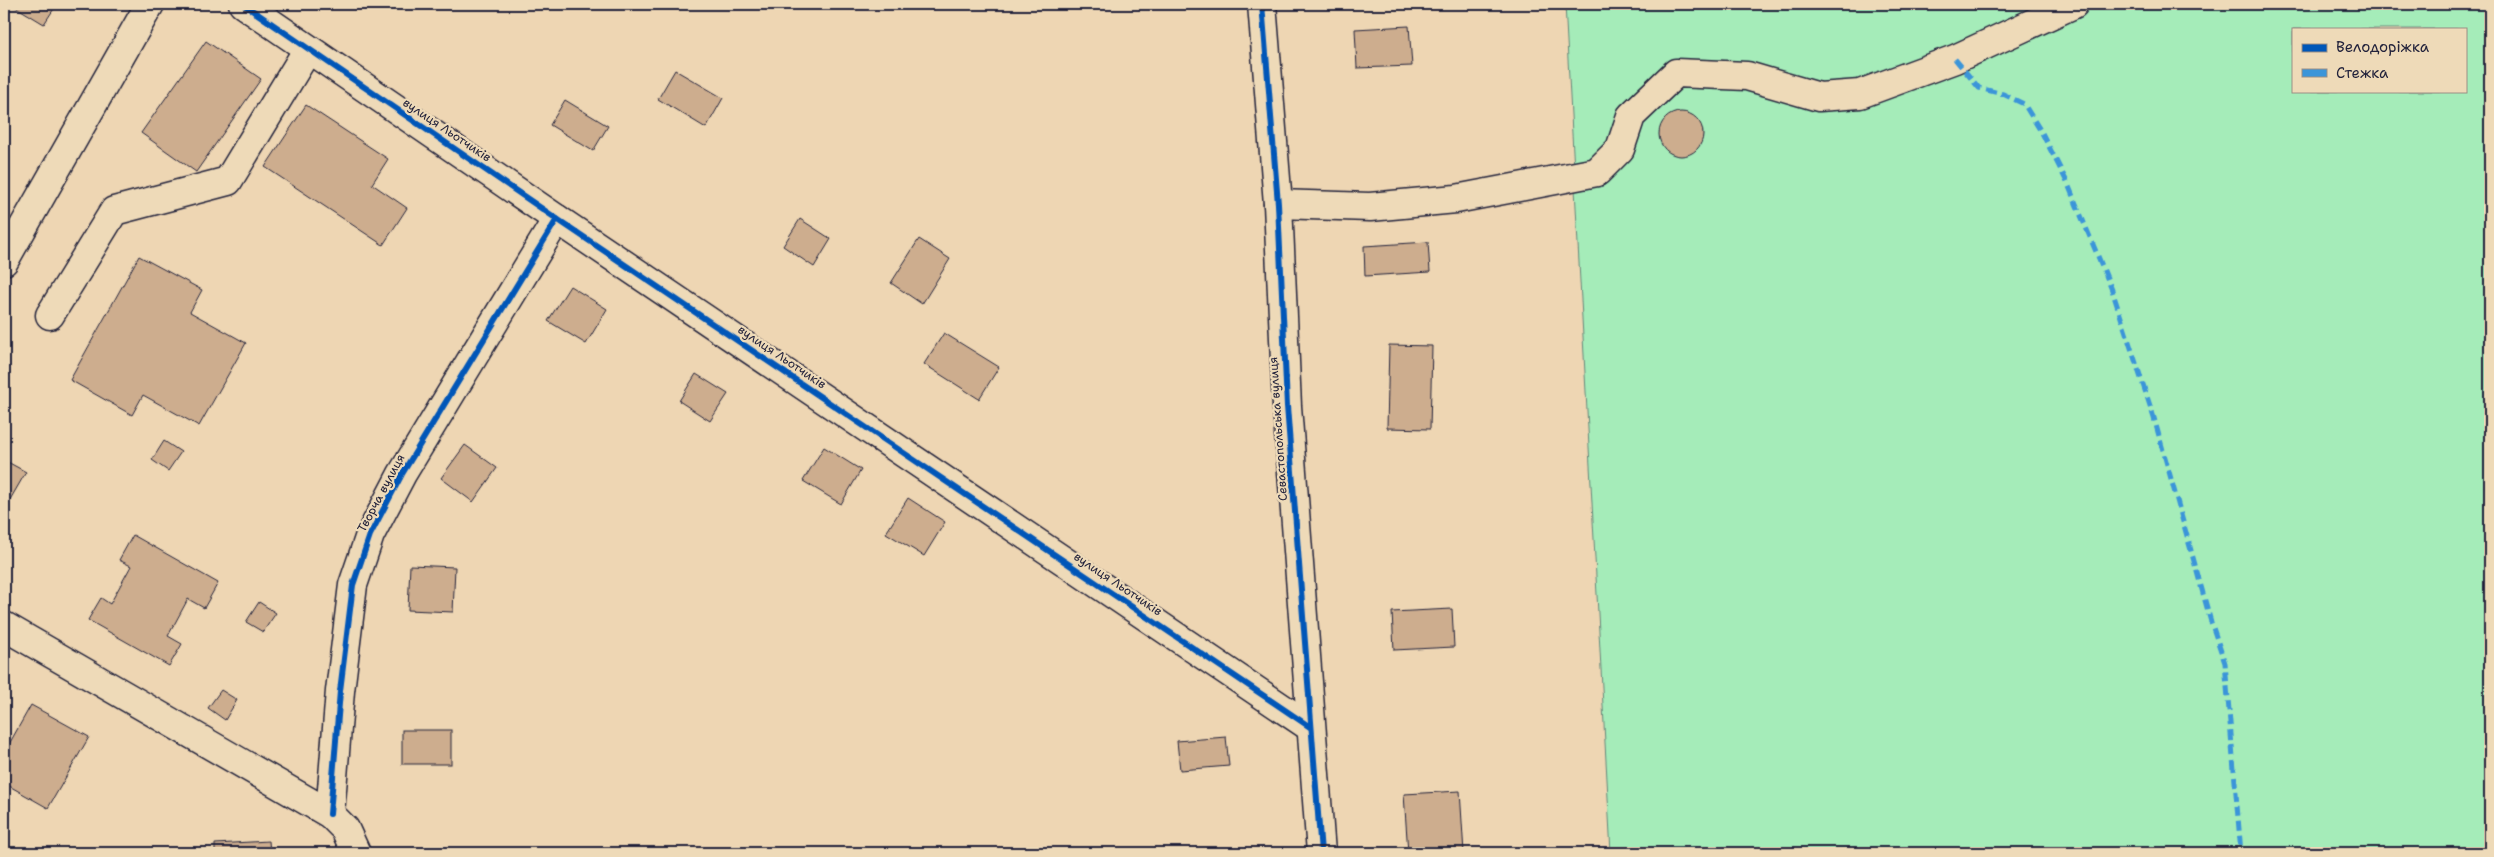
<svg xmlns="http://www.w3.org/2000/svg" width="2494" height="857" viewBox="0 0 2494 857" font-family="'Shantell Sans',sans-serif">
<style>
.green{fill:#a5ecb9;stroke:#64877a;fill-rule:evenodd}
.building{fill:#cdad8e;stroke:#22223b}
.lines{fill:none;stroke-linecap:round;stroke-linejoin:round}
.minor-casing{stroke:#22223b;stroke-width:31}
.minor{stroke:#eedab8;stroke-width:28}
.quiet{stroke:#3b95d9;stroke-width:5;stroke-dasharray:10 5;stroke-linecap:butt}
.cycleway-casing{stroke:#eedab8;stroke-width:9}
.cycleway{stroke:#0057b8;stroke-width:6}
.labels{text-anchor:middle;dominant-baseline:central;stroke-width:4.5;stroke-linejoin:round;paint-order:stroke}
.street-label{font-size:12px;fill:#22223b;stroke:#eedab8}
</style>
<rect width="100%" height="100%" fill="#eed6b3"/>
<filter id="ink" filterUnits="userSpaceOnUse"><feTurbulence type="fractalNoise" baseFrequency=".02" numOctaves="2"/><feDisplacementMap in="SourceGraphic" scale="10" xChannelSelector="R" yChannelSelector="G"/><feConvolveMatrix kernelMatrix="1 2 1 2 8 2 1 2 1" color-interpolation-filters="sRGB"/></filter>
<g filter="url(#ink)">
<path class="green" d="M1565,4H2490V853H1611ZM2293,29H2465V91H2293Z"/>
<g class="building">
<polygon points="11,4 57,4 44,24"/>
<polygon points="1409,26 1412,66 1357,68 1355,29"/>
<polygon points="206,41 261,79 196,172 141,133"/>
<polygon points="675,70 723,98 706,128 658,99"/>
<polygon points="565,100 608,126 593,151 550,125"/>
<polygon points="306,105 388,159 372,184 407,208 383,245 265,167"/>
<circle cx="1681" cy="134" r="22"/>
<polygon points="800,219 831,239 814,267 783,246"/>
<polygon points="919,239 950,259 922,304 891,283"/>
<polygon points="1428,242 1430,272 1365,276 1364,246"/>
<polygon points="139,256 202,290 190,312 246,343 199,426 143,395 132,415 70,380"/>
<polygon points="570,286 607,309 586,344 548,321"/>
<polygon points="944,333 999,367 979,399 924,364"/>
<polygon points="1389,345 1432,346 1430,429 1387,428"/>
<polygon points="696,374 728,394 710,421 679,401"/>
<polygon points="164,441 181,452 168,471 152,460"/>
<polygon points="465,445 497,468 473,502 441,478"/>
<polygon points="824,447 861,470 841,504 803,481"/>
<polygon points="4,460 26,472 4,510"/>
<polygon points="908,498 945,522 924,556 886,533"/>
<polygon points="133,535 218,583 204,608 188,599 168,636 182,644 169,666 88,620 101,598 110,604 131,566 119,560"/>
<polygon points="410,565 455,567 453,612 408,610"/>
<polygon points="259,602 276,613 263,632 246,622"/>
<polygon points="1452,609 1454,647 1394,650 1392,612"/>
<polygon points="221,690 237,700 225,720 208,708"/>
<polygon points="31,705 89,737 48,808 4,783 4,753"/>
<rect x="402" y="730" width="49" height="34"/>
<polygon points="1226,737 1229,766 1180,770 1177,741"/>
<polygon points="1460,791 1464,853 1408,853 1404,794"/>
<polygon points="269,841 270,853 215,853 215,844"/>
</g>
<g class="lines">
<defs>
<g id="minor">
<polyline points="243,4 557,219 1310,727"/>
<polyline points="1262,4 1278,204 1287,406 1321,853"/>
<polyline points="1278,204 1370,207 1456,199 1597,172 1620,149 1631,116 1676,73 1747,76 1819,97 1860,94 1955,59 2074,4"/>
<polyline points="4,261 150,4"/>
<polyline points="50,315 114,211 228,181 308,49"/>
<polyline points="4,626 330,814 345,829 356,853"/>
<polyline points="330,814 340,691 353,585 370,535 402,474 557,219"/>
</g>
</defs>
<use href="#minor" class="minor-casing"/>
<use href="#minor" class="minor"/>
<polyline class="quiet" points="1955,59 1979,88 2003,94 2024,104 2042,133 2067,182 2112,290 2154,418 2211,622 2225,663 2241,853"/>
<defs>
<g id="cycleway">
<polyline points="243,4 557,219 1310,727"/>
<polyline points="1262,4 1278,204 1287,406 1321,853"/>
<polyline points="330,814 340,691 353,585 370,535 402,474 557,219"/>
</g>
</defs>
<use href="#cycleway" class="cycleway-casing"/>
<use href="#cycleway" class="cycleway"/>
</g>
</g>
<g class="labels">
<g class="street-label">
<text transform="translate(447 130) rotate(34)">вулиця Льотчиків</text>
<text transform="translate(782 357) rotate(34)">вулиця Льотчиків</text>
<text transform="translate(1278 429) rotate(-94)">Севастопольська вулиця</text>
<text transform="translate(381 493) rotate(-62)">Творча вулиця</text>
<text transform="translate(1118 584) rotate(34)">вулиця Льотчиків</text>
</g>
</g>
<rect width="2494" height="857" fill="none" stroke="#eedab8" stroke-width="20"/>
<rect x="10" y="10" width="2474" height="837" fill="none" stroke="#22223b" stroke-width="2" filter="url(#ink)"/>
<rect x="2292" y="28" width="175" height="65" fill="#eedab8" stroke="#9c9086"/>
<rect x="2302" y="44" width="25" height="8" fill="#0057b8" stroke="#9c9086"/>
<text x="2336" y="52" font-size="15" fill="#22223b">Велодоріжка</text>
<rect x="2302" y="69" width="25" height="8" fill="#3b95d9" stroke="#9c9086"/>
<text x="2336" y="78" font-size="15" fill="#22223b">Стежка</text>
</svg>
